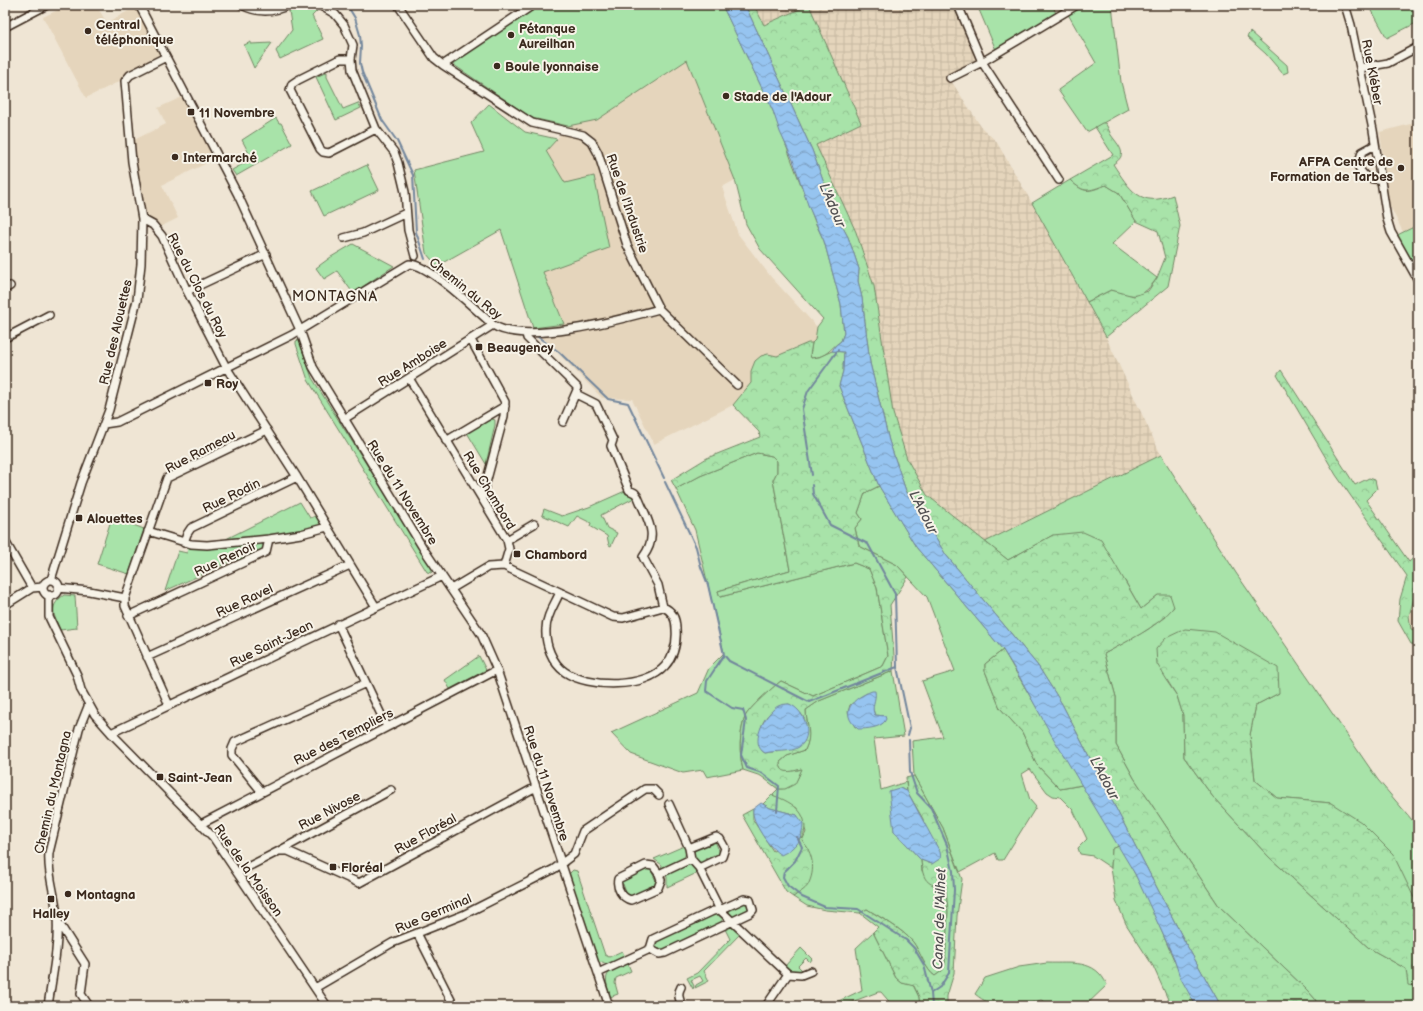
<svg xmlns="http://www.w3.org/2000/svg" width="1423" height="1011" viewBox="0 0 1423 1011" font-family="'Balsamiq Sans',sans-serif">
<defs>
<pattern id="industrial-grid" width="8" height="8" patternUnits="userSpaceOnUse"><rect width="8" height="8" fill="#e5d5bc"/><path d="M0 4h8M4 0v8" fill="none" stroke="#c5b7a1"/></pattern>
<pattern id="forest-crowns" width="20" height="18" patternUnits="userSpaceOnUse"><rect width="20" height="18" fill="#a8e3a9"/><path d="M2 6a3 3 0 1 1 6 0M12 15a3 3 0 1 1 6 0" fill="none" stroke="#92c391"/></pattern>
<pattern id="water-waves" width="16" height="10" patternUnits="userSpaceOnUse"><rect width="16" height="10" fill="#96c4f0"/><path d="M0 5q4-4 8 0t8 0" fill="none" stroke="#7c9fc2"/></pattern>
</defs>
<rect width="100%" height="100%" fill="#efe5d4"/>
<filter id="ink" filterUnits="userSpaceOnUse"><feTurbulence type="fractalNoise" baseFrequency=".025" numOctaves="2"/><feDisplacementMap in="SourceGraphic" scale="8" xChannelSelector="R" yChannelSelector="G"/><feConvolveMatrix kernelMatrix="1 2 1 2 8 2 1 2 1" color-interpolation-filters="sRGB"/></filter>
<g filter="url(#ink)">
<path fill="#e5d5bc" d="M68,5H96L107,23L135,7L161,55L126,73L122,80L86,98L43,17Z
M687,60L735,180L722,187L738,234L771,277L817,327L815,340L812,343L799,346L777,356L768,354L755,361L751,371V383L733,405L654,444L632,399L602,398L533,328L564,324L543,272L565,183L546,151L568,126L597,120Z
M184,96L215,159L162,185L178,218L158,228L141,207L132,141L166,124L158,108Z
M1418,122V225L1403,232L1389,204L1380,132Z
M1418,584V631L1411,629L1409,616Z"/>
<path fill="url(#industrial-grid)" d="M754,5H955L978,60L948,76L982,128L996,141L1032,203L1106,337L1161,455L985,542L927,495L907,459L893,413L874,286L856,232L816,145L861,123L809,5L764,25Z"/>
<path fill="#a8e3a9" stroke="#728664" fill-rule="evenodd" d="M309,5L319,9L312,16L323,39L280,59L276,51L292,30L289,11L302,6Z
M536,5H722L773,111L815,222L824,241L841,304L844,333L841,341C829,349 828,357 811,358L810,355L812,343L815,340L817,327L823,319L760,249L746,224L735,180L687,60L597,120L568,126L532,118L451,63Z
M977,5H1053L1056,14L996,50Z
M1072,5H1112L1121,82L1128,109L1087,132L1058,90L1096,63L1065,9Z
M1379,5H1418V22L1387,38L1371,9Z
M251,42V44L272,43L254,68L244,45Z
M327,72V77L343,109L358,103L361,108L336,120L316,77Z
M489,104L525,132L557,139L546,151L565,183L594,176L609,248L543,272L564,324L533,328L501,230L437,266L426,253L414,170L484,152L471,123Z
M276,118L279,123H281L292,144L236,176L232,170L252,159L242,140Z
M367,165L379,190L324,216L312,191Z
M1070,180C1085,194 1088,192 1106,185L1119,193L1136,221L1112,244L1157,278C1142,299 1135,298 1111,290L1087,302L1032,203Z
M1418,225V286L1391,238Z
M353,244L394,266L353,293L337,271L324,279L316,268L331,257Z
M299,340L312,378L432,568L433,570L431,573L427,572L308,380L296,344V341Z
M489,418L495,420V425L486,464L466,431Z
M757,453L772,456L777,461V472L773,480L790,570L718,591L720,597L854,563L869,569L877,588L888,656L883,666L813,696L781,681C772,688 749,708 745,717C739,734 739,753 743,770L707,777L703,770L683,773L631,754L611,733L698,693L709,668L724,653L695,530L676,489L700,476Z
M1161,455L1236,573L1378,780L1418,827V906L1331,803L1277,798L1255,780L1250,735L1256,705L1279,693L1166,680L1177,696L1183,715L1184,757L1213,797L1269,857L1369,948L1406,969L1415,987H1418V1006H1318L1315,999L1307,990L1219,906L1134,778L1116,745V697L1104,654L1147,630L1165,617L1158,595L1141,609L1125,581L1053,535L1008,560L985,542Z
M879,486L916,547L1003,650L985,664V671L1000,708L1022,732L1037,765L1060,789L1082,785L1119,846L1112,849L1111,868L1093,856L1080,854L1078,848L1087,839L1073,810L1060,797L1053,796L1047,792L1030,769L1022,774L1030,800L1036,807L1003,860H998L995,853L960,872L943,828L914,776L912,741L943,737L922,681L955,671L927,597L897,565L859,546L855,528L862,519L858,513L865,493Z
M625,491L626,494L633,495L634,498L601,515L607,528L617,533L611,546L609,545L607,536L590,526L591,523L577,516L569,527L542,515L544,509L562,516L589,507Z
M300,502L310,518L316,516L321,524C311,534 243,537 226,539Z
M112,517L144,529L129,574L97,564Z
M262,542L265,544L263,551L238,562L236,559L165,591L178,551L187,553L188,547Z
M64,595L75,596L77,628L60,630C54,615 48,606 64,595Z
M479,656L486,670L450,689L445,680Z
M893,671L904,736L874,739L881,790L906,782L907,791L899,788L894,831L921,860L922,871L934,886L946,889L948,912L945,965L942,971L935,976C926,971 920,952 913,942C901,928 883,919 867,909L860,913L825,910L807,906L793,897L807,886L808,848L802,841L806,832L797,808L772,795L778,789C791,789 798,782 801,769C792,772 780,776 780,762L787,756L805,750C812,736 806,724 806,710L819,701ZM867,693L875,715L885,716L855,727L848,712L850,705Z
M715,841L720,853L716,858L714,855L705,859L706,862C700,864 698,861 693,857L694,850L699,845L701,848Z
M684,846L687,850L684,858L661,868L662,865L654,859Z
M686,865H690L694,867L697,873L667,887V877L665,875Z
M644,868H650L657,883L653,888L652,886L633,895L634,897L632,898L627,895L623,884H620V880L625,877L627,879L644,870Z
M573,870L577,871L605,955L609,957L622,951L625,957L607,965L603,962L598,963L569,874Z
M743,902L749,904L750,910L733,918L729,913L730,909Z
M715,913L721,915L723,918L720,925L702,934L700,932L681,941V943L664,951L657,949L656,946L658,939L676,931L677,933Z
M732,927L740,934L704,971L709,981L695,988L696,985L703,981L700,976L691,980L694,986L693,989L687,978L697,973L730,939L725,929Z
M873,932L896,978L902,983L913,985L919,997L920,1006H893L881,992H878L841,1006H828L862,990L856,948Z
M801,948L812,959L810,962L806,958L798,966L802,970L798,973L792,972L785,966Z
M1047,963C1071,964 1095,958 1107,985L1085,1006H1053L1041,1000L1032,1003L1030,1006C1007,1006 993,1009 975,994L985,978L1019,967Z
M628,964L631,971L616,978L615,983L618,994L610,997C603,972 605,973 628,964Z"/>
<path fill="url(#forest-crowns)" stroke="#728664" fill-rule="evenodd" d="M745,5H754L764,25L809,5L861,123L816,145L856,232L874,286L893,413L907,459L927,495L1008,560L1053,535L1083,532L1101,540L1141,609L1158,595H1170L1174,607C1155,629 1129,640 1104,654L1116,697V745L1134,778L1219,906L1307,990L1315,999L1318,1006H1221L1186,944L1062,704L1038,666L946,555L906,491L889,441L870,363L862,298L858,281L859,269L854,254L848,237L834,211L812,150Z
M1250,32L1287,65L1288,72L1283,74L1266,54L1247,37Z
M1102,123H1105C1108,127 1109,131 1111,135C1119,146 1129,155 1113,164C1130,190 1140,208 1173,195L1180,226L1168,286L1106,337L1087,302L1111,290L1134,296L1148,291L1157,278L1165,258L1158,231L1136,221L1119,193L1106,185C1088,191 1085,194 1070,180L1113,155L1095,127Z
M808,343H812L810,355L811,358L819,357L832,351L844,352L843,371L839,386L879,486L865,493L858,513L862,519L855,528L859,546L897,565L908,577L890,605L894,656L893,671L819,701L806,710C806,726 813,733 805,750L787,756L780,762C780,776 793,771 802,769L795,784L785,789H778L761,776L743,770C739,753 739,734 745,717C749,708 772,688 781,681L813,696L883,666L888,656L877,588L869,569L854,563L720,597L718,591L790,570L773,480L777,472V461L772,456L757,453L700,476L676,489L671,480L707,458L760,437L759,432L733,405L751,383V371L755,361L761,356L768,354L777,356ZM789,704C809,717 808,724 801,745L791,749L765,753L762,751C762,744 759,735 761,728C764,716 776,705 789,704Z
M1281,370L1355,485L1369,478L1375,480L1377,489L1366,500L1409,562L1418,554V584L1409,616L1411,629L1418,631V645L1411,644L1398,621L1400,599L1407,576L1336,475L1277,375Z
M1185,629L1215,632L1278,668L1279,693L1256,705L1250,735L1255,780L1277,798L1331,803L1361,822L1393,854L1418,906V987L1408,985L1406,969L1369,948L1269,857L1213,797L1184,757L1183,715L1177,696L1157,664L1156,649L1166,638Z
M1003,650L1082,785L1060,789L1037,765L1022,732L1000,708L985,671V664Z
M914,776L943,828L962,879L957,916L954,973L947,996V1002L968,1003L973,1006H920L919,997L914,986L902,983L896,978L873,932L878,927L860,913L867,909C882,919 901,928 913,942C920,951 926,971 935,976L942,971L945,965L948,912L946,889C926,884 923,881 921,860L932,864L923,819L907,791L906,778Z
M772,795C795,803 812,815 802,840C813,854 816,869 808,885C805,890 797,894 793,897L786,892L742,815L753,809V820L773,851L797,843L802,835L797,815L770,808L763,804Z
M1119,846C1151,896 1168,954 1196,1006H1171L1153,966L1126,924L1116,900L1111,868L1112,849Z"/>
<path fill="url(#water-waves)" stroke="#72869c" d="M722,5H745L812,150L834,211L848,237L854,254L859,269L858,281L862,298L870,363L889,441L906,491L946,555L1038,666L1062,704L1186,944L1221,1006H1196L1180,977L1173,956L1135,874L1052,736L1019,676L1003,650L916,547L891,506L879,486L839,386L843,371L844,352L832,351L835,346L841,341L844,333L841,304L824,241L808,205L793,160L780,132L773,111Z
M872,691H875C877,700 870,707 875,715L885,716L886,719C883,728 866,729 858,729C838,712 853,698 872,691Z
M789,704C804,709 815,736 799,747C790,753 776,750 765,753C749,744 764,717 774,709C778,705 783,704 789,704Z
M899,788L907,791L940,852L941,858L932,864L921,860L894,831L889,791Z
M761,803L770,808L797,815L803,823C803,838 795,849 781,855C770,849 751,822 753,809Z"/>
<g fill="none" stroke-linecap="round" stroke-linejoin="round">
<path stroke="#72869c" stroke-width="2" d="M347,5L355,18L360,35L361,46L360,63L362,72L382,120L397,141L413,175L416,232L425,259
M538,337L559,352L608,399L628,403L664,478
M812,475L802,409L808,391L838,350
M665,482L696,547L701,567L708,585L724,655L729,661L809,702L897,667
M812,485L813,494L830,525L868,544L895,594L897,667L910,728L908,735
M724,655L707,681L706,691L732,708L743,710L746,720L741,755L747,768L762,773L779,786L777,811
M909,740L910,772L917,793L931,808L947,845L953,871L954,890L949,973L940,987L931,993L932,1006
M797,837L802,847L795,861L784,872L783,877L788,886L802,897L825,907L858,909L906,940L914,948L924,965L931,993"/>
<g stroke="#3b2a1e" stroke-width="10">
<path id="minor" d="M139,5L238,195L300,330L313,367L423,548L481,634L497,670L609,1006
M242,5C258,13 272,13 289,5
M319,5L335,14L344,25L353,45L351,59L352,70L376,129L394,152L398,163L405,192L408,230L415,256
M398,5L434,58L443,65L532,123L583,135L592,142L598,153L627,245L659,309L737,385
M958,5L982,62L1059,180
M1345,5L1351,25L1373,130L1387,219L1391,232L1418,280
M5,27L47,5
M351,59H340L298,80L292,84L290,90L320,149L323,152L329,153L376,129
M443,65L533,5
M1360,68L1388,63L1418,47
M950,78L982,62L1077,5
M1375,145L1362,152L1358,165C1362,176 1368,180 1381,179
M142,219L153,225L162,236L187,291L226,367L297,477L376,607
M344,238L363,233L406,213
M5,289L10,286
M187,291L266,254
M526,334L527,338L577,387V390L563,422
M5,338L49,315
M471,340L505,402L504,416L482,498
M409,378L507,540L509,549L504,566L488,567L451,589
M576,394L596,404L613,440L611,446L629,490L635,493L638,497C647,520 660,534 643,557L658,585L663,607
M344,419L493,325
M104,424L117,422L292,335L409,264C429,264 476,310 493,325C525,346 622,319 659,309
M446,441L505,406
M148,531L191,544L207,545L269,539
M507,540L534,524
M5,541L32,588L43,587
M184,543L187,534L191,528L297,477
M504,566L613,617L623,618L663,607C673,611 676,619 676,629C677,642 674,656 665,666C645,689 589,688 565,672C552,663 545,644 546,629C546,616 555,604 560,592
M51,580L81,483L109,410L137,300L141,264L142,219L132,162L125,81L130,75L166,57
M43 588a8 8 0 1 1 16 0a8 8 0 1 1-16 0Z
M58,588L89,591L125,598
M49,595V617L77,675L81,690L95,715L111,733L213,837L327,1006
M5,605L32,588
M128,616L266,552L269,539L301,534L327,527
M338,624L387,727
M147,657L350,565
M169,705L125,606V598L167,478L267,430
M111,733L442,576
M262,792L232,755V749L235,742L366,683
M669,804L689,848L691,859L699,868L720,910L788,974L766,1006
M201,824L497,670
M689,848L716,837L720,839L725,848L722,857L699,868
M279,851L391,790
M238,872L279,851H288L359,883L536,787
M659,874L653,866L646,865L618,879C616,888 622,898 631,900L658,888L661,880L659,874L691,859
M744,899L750,900L753,910L750,913L665,953L659,954L650,949L653,939L713,911L720,910Z
M57,920L85,964L81,994L89,1006
M417,933L454,1006
M598,973L650,949
M788,974L801,975L811,971
M681,987C677,994 679,998 682,1006
M315,988L392,943L463,915L554,869L574,854L583,831L645,789H653L659,795
M48,1006C52,977 59,946 57,917C56,896 47,874 49,853L79,729L89,704"/>
</g>
<use href="#minor" stroke="#f7f3e8" stroke-width="7"/>
</g>
</g>
<g fill="#3b2a1e" stroke="#f7f3e8" stroke-width="1.5">
<circle cx="88" cy="31" r="4"/>
<circle cx="511" cy="35" r="4"/>
<circle cx="497" cy="66" r="4"/>
<circle cx="726" cy="96" r="4"/>
<rect x="187" y="108" width="8" height="8" rx="2"/>
<circle cx="175" cy="157" r="4"/>
<circle cx="1401" cy="168" r="4"/>
<rect x="475" y="343" width="8" height="8" rx="2"/>
<rect x="204" y="379" width="8" height="8" rx="2"/>
<rect x="75" y="514" width="8" height="8" rx="2"/>
<rect x="513" y="550" width="8" height="8" rx="2"/>
<rect x="156" y="773" width="8" height="8" rx="2"/>
<rect x="329" y="863" width="8" height="8" rx="2"/>
<circle cx="68" cy="894" r="4"/>
<rect x="47" y="895" width="8" height="8" rx="2"/>
</g>
<g text-anchor="middle" stroke-width="4" stroke-linejoin="round" paint-order="stroke">
<g font-size="13" font-weight="bold" fill="#3b2a1e" stroke="#f7f3e8" text-anchor="start">
<text x="96" y="29">Central<tspan x="96" dy="15">téléphonique</tspan></text>
<text x="519" y="33">Pétanque<tspan x="519" dy="15">Aureilhan</tspan></text>
<text x="505" y="71">Boule lyonnaise</text>
<text x="734" y="101">Stade de l'Adour</text>
<text x="199" y="117">11 Novembre</text>
<text x="183" y="162">Intermarché</text>
<text x="1393" y="166" text-anchor="end">AFPA Centre de<tspan x="1393" dy="15">Formation de Tarbes</tspan></text>
<text x="487" y="352">Beaugency</text>
<text x="216" y="388">Roy</text>
<text x="87" y="523">Alouettes</text>
<text x="525" y="559">Chambord</text>
<text x="168" y="782">Saint-Jean</text>
<text x="341" y="872">Floréal</text>
<text x="76" y="899">Montagna</text>
<text x="51" y="918" text-anchor="middle">Halley</text>
</g>
<g font-size="13" fill="#3b2a1e" stroke="#f7f3e8">
<text transform="translate(1373 72) rotate(79)" y="5">Rue Kléber</text>
<text transform="translate(628 203) rotate(71)" y="5">Rue de l'Industrie</text>
<text transform="translate(198 285) rotate(63)" y="5">Rue du Clos du Roy</text>
<text transform="translate(466 288) rotate(39)" y="5">Chemin du Roy</text>
<text transform="translate(115 332) rotate(-77)" y="5">Rue des Alouettes</text>
<text transform="translate(412 362) rotate(-32)" y="5">Rue Amboise</text>
<text transform="translate(200 451) rotate(-28)" y="5">Rue Rameau</text>
<text transform="translate(490 490) rotate(59)" y="5">Rue Chambord</text>
<text transform="translate(403 492) rotate(58)" y="5">Rue du 11 Novembre</text>
<text transform="translate(231 495) rotate(-26)" y="5">Rue Rodin</text>
<text transform="translate(225 558) rotate(-25)" y="5">Rue Renoir</text>
<text transform="translate(244 600) rotate(-25)" y="5">Rue Ravel</text>
<text transform="translate(271 643) rotate(-26)" y="5">Rue Saint-Jean</text>
<text transform="translate(343 736) rotate(-27)" y="5">Rue des Templiers</text>
<text transform="translate(547 783) rotate(72)" y="5">Rue du 11 Novembre</text>
<text transform="translate(52 792) rotate(-77)" y="5">Chemin du Montagna</text>
<text transform="translate(329 810) rotate(-28)" y="5">Rue Nivose</text>
<text transform="translate(425 833) rotate(-29)" y="5">Rue Floréal</text>
<text transform="translate(249 870) rotate(55)" y="5">Rue de la Moisson</text>
<text transform="translate(433 913) rotate(-23)" y="5">Rue Germinal</text>
</g>
<g font-size="14" font-style="italic" fill="#525052" stroke="#f7f3e8">
<text transform="translate(833 205) rotate(67)" y="5">L'Adour</text>
<text transform="translate(924 512) rotate(63)" y="5">L'Adour</text>
<text transform="translate(1105 778) rotate(62)" y="5">L'Adour</text>
<text transform="translate(939 919) rotate(-88)" y="5">Canal de l'Ailhet</text>
</g>
<g font-size="14" letter-spacing="1" fill="#3b2a1e" stroke="#f7f3e8">
<text x="335" y="301">MONTAGNA</text>
</g>
</g>
<rect width="1423" height="1011" fill="none" stroke="#f7f3e8" stroke-width="20"/>
<rect x="10" y="10" width="1403" height="991" fill="none" stroke="#3b2a1e" stroke-width="1.5" filter="url(#ink)"/>
</svg>
